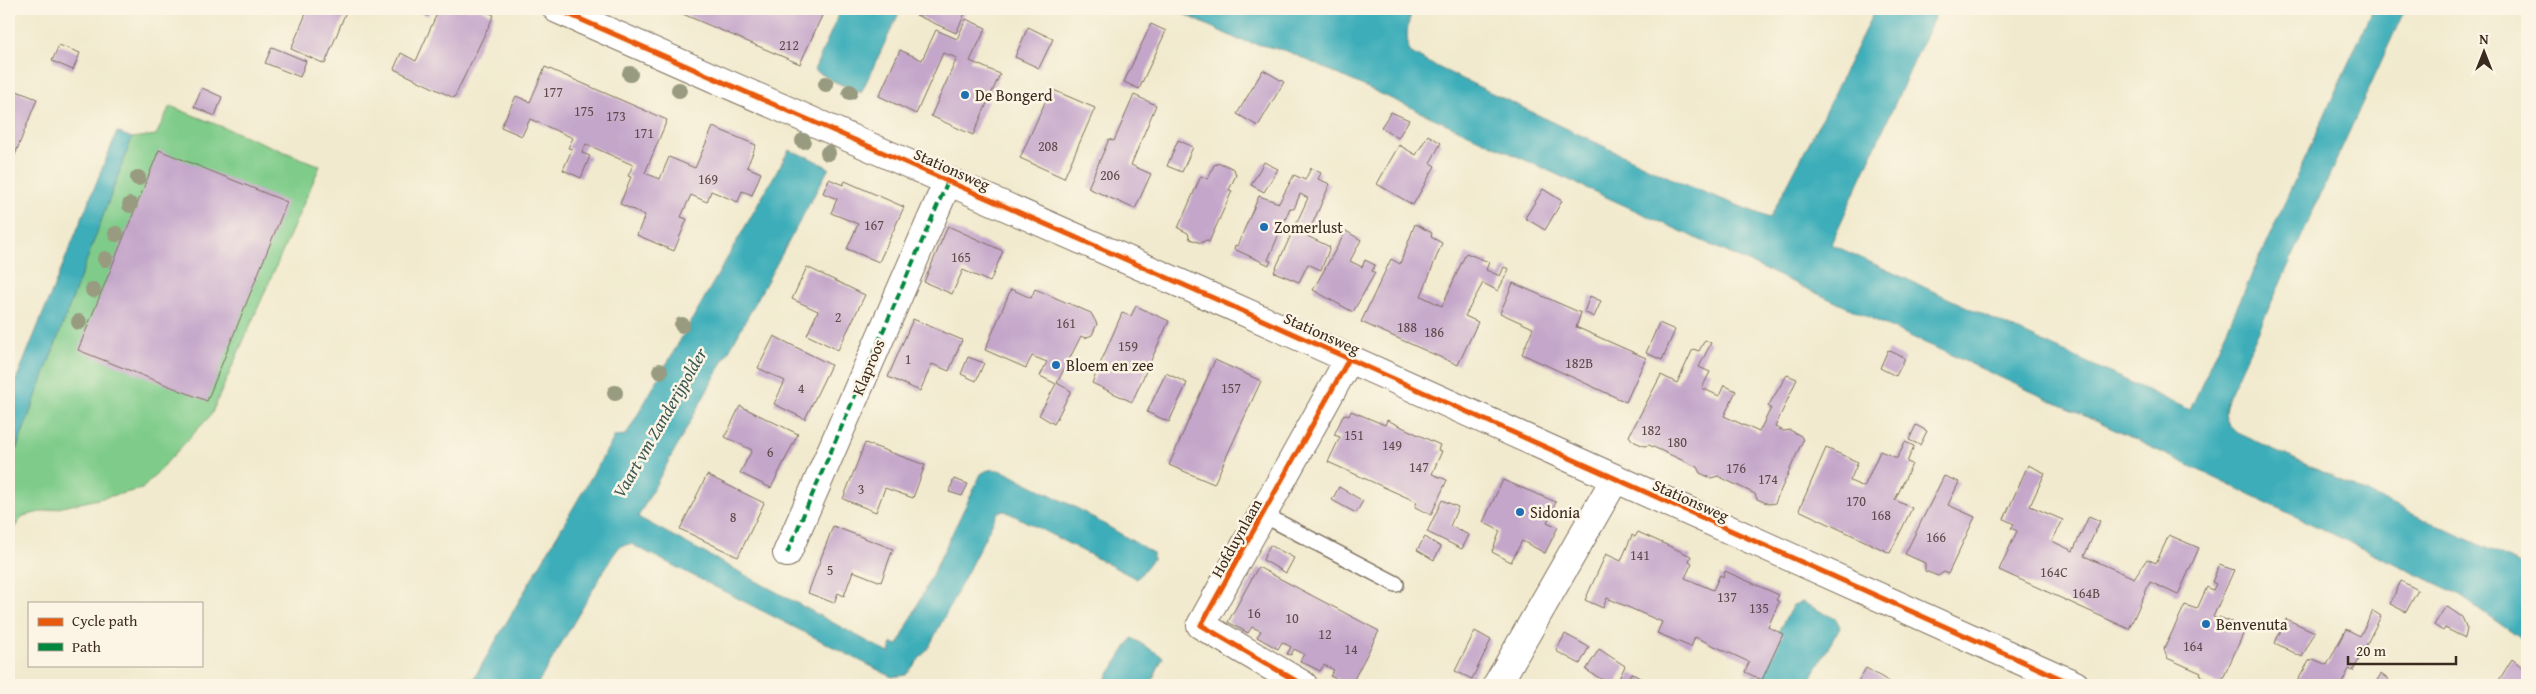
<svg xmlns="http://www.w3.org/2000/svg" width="2536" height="694" viewBox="0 0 2536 694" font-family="'Gentium Book Plus',serif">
<rect width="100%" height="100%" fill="#fcf5e5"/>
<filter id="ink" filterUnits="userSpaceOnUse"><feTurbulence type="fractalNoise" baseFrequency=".02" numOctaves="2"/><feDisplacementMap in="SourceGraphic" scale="10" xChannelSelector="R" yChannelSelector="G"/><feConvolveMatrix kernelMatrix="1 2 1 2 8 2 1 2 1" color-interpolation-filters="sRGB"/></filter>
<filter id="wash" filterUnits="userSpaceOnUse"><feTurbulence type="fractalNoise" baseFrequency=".0096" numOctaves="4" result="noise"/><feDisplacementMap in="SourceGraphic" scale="20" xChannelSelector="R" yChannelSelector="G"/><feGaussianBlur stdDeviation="1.12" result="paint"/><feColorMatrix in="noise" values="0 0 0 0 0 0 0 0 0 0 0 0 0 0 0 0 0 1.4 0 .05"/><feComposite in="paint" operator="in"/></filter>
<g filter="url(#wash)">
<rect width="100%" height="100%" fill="#f1eace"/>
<path fill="#7fcc8a" stroke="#5d7b54" d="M170,106L320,166L211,415L142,489L23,516L9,535V469L132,138L156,135Z"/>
<path fill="#3eaeb9" stroke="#3c6c6c" d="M841,9H901L861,93L833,81L814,70Z
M1173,9H1323L1335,11L1348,9H1413C1407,24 1405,36 1410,52L1427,62L1683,184L1770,218L1824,114L1875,9H1938L1831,244L2190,410L2373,9H2405L2229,396C2223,415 2223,420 2238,433L2527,567V643L2456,593L2100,423L1287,51L1239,40Z
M117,132L132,138L9,469V397Z
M789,150L808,157L829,168L638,517L889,653L892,643L898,645L981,474C990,467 997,469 1007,473L1075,507L1153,553V559L1137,579L1015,516L1005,511L998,512L929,647L906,675L892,677L631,544L620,546L612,557L537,685H470L615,436L626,435Z
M1802,602L1836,619L1840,627L1807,685H1748L1793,605Z
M1132,638L1163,657L1150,685H1102Z"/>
<g id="blocks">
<path fill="#c4a6ca" d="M308,9H347L325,64L291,49Z
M411,9H431L428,16Z
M439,9H480L494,15L454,98L394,69L401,53L416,61Z
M671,9H825L800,64Z
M919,9H967L956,33L916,15Z
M966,19L986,28L970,61L1000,74L973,135L931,116L957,58L943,53L916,114L879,96L900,50L922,60L936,30L957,39Z
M1151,24L1166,31L1139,89L1124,82Z
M1028,27L1053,39L1039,68L1015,57Z
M59,45L80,53L73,70L52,61Z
M272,47L306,61L300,77L265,63Z
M545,67L667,120L645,173L660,179L669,157L695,168L713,127L756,145L747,167L761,173L752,195L742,191L738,202L711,191L707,202L691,195L681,217L687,219L674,251L637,235L645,215L620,204L631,177L628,176L633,165L586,144L582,153L590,156L581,178L563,170L572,149L568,148L573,138L530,119L522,136L501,127L516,96L530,102Z
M1263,70L1284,82L1258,126L1237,114Z
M9,88L37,99L9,170Z
M202,88L222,97L215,116L194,107Z
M1051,89L1095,108L1064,178L1020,158Z
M1134,95L1156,105L1131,165L1151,174L1135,209L1088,188L1109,139L1114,141Z
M1391,112L1409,120L1398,138L1381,127Z
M1428,135L1441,143L1430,163L1435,166L1413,205L1377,184L1399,145L1416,155Z
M1178,140L1193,147L1182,172L1167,166Z
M159,150L287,202L207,401L78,350Z
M1264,162L1278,169L1264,192L1251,185Z
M1220,163L1234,169L1236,175L1229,190L1232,191L1209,242L1206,240L1201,243L1190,239L1188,233L1178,228L1201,176L1208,179L1214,165Z
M1311,168L1321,173L1318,179L1330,184L1307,236L1330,247L1321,270L1308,264L1299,282L1274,272L1308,198L1300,194L1294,209L1290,208L1268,260L1271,261L1269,265L1234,249L1235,245L1237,246L1259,196L1279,203L1294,175L1305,180Z
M829,179L843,185L845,181L904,207L879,262L847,249L858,224L831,213L837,199L823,193Z
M1543,189L1562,201L1545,230L1525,218Z
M1415,224L1432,233L1431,237L1442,243L1421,296L1442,306L1466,253L1489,262L1486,270L1500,276L1504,267L1509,269L1498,291L1483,283L1465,316L1478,322L1458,365L1361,322L1391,259L1400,264Z
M948,226L1003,251L990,282L963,270L952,294L924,282Z
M1346,231L1361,240L1350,261L1362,267L1365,260L1375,265L1372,271L1375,273L1353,312L1313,290Z
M807,267L865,295L838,350L807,335L818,311L792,299Z
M1513,283L1581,313L1576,327L1646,358L1626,402L1522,354L1533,328L1500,313Z
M1011,289L1031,298L1035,289L1091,313L1097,324L1092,335L1085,338L1081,336L1057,383L1071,391L1054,424L1039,415L1056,384L1040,376L1047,362L1032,356L1026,368L985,350Z
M1590,296L1601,301L1594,317L1584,312Z
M1136,306L1169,321L1132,402L1092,383L1122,313L1131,316Z
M913,319L962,340L949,371L932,364L920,391L888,377Z
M1659,323L1675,330L1662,360L1646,353Z
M774,336L831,365L805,419L774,404L785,381L758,368Z
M1705,340L1711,343L1699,367L1710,372L1702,388L1719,396L1724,385L1736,391L1724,416L1759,432L1771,408L1768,406L1787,375L1797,379L1775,427L1784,431L1790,430L1801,436L1803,440L1775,503L1769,504L1757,499L1755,494L1718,476L1711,478L1700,473L1697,467L1649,445L1644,446L1633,441L1629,436L1661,375L1677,383L1693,349L1699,351Z
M1888,350L1905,358L1896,376L1880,368Z
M968,357L984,363L976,381L961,374Z
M1215,360L1261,381L1214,484L1169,465Z
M1166,373L1187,383L1169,422L1147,412Z
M740,406L798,434L771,488L740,473L752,450L725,437Z
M1351,411L1385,425L1387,420L1440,445L1438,450L1442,451L1432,474L1447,480L1431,515L1415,507L1417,502L1328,462L1340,437L1334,435L1344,414L1349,416Z
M1916,425L1927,431L1920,445L1909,440Z
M1905,442L1914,446L1907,462L1912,464L1895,500L1912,508L1890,553L1799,510L1826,448L1858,462L1850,481L1864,487L1880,451L1897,458Z
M865,443L925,465L913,498L885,488L876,512L843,499Z
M2028,465L2045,473L2030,506L2063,520L2052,541L2073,551L2089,516L2100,521L2084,556L2134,578L2147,559L2156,563L2169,535L2199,548L2178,595L2150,582L2129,629L1999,570L2017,531L2011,528L2014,524L2004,519Z
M707,475L764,503L738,557L680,529Z
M1944,476L1959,482L1948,505L1975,517L1948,574L1944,572L1938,576L1925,571V563L1905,554Z
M954,479L968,484L962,496L949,492Z
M1503,480L1556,502L1547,522L1558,527L1545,553L1522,541L1511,562L1492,552L1500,531L1483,522Z
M1339,487L1363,501L1356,513L1332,500Z
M1442,500L1458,507L1450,526L1469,535L1462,549L1427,532Z
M833,526L893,549L881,582L853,571L844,596L838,593L834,603L808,593Z
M1638,532L1691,556L1689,561L1692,563L1685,578L1713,590L1720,575L1723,577L1725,571L1779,595L1776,600L1779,602L1768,627L1783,634L1762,680L1745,672L1749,662L1695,637L1691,647L1657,633L1662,622L1607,598L1603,608L1585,600L1606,554L1621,561L1632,535L1635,537Z
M1425,537L1441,547L1434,560L1417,550Z
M1270,545L1294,558L1286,573L1263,560Z
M2219,565L2234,570L2213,617L2218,619L2219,617L2246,628L2220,685L2200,675L2201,673L2167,658L2164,649L2185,605L2197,609L2207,587L2213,590L2216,584L2212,582Z
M1258,567L1379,631L1351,685L1330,676L1334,670L1324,665L1320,671L1300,661L1304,654L1294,649L1291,655L1287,654L1291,647L1282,642L1278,649L1257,637L1261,631L1252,627L1248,633L1228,622Z
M2401,581L2418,590L2406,612L2390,604Z
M2446,606L2462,617L2467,629L2465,638L2445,628L2443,631L2434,625Z
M2373,611L2381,616L2353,671L2349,669L2341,685H2295L2309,661L2313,659L2327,665L2346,629L2360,636Z
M2286,619L2315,632L2302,657L2275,643Z
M1475,631L1491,640L1472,679L1455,671Z
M1565,634L1589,647L1580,664L1556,651Z
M1599,649L1625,666L1616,685H1611L1586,670Z
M2512,659L2527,671V685H2496Z
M1866,668L1895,685H1856Z
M1631,673L1653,685H1624Z
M2381,674L2389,680L2386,685H2374Z"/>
</g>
</g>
<g filter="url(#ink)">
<use href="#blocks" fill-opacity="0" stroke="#7b6d5c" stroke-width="1"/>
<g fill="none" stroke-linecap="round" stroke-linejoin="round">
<g stroke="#7b6d5c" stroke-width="18">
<path id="lane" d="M1264,515L1396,584"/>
</g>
<g stroke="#7b6d5c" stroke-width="30">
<path id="street" d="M787,553L948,181
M1303,685L1201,625L1349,359
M1497,685L1615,479"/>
</g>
<g stroke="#7b6d5c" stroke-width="30">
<path id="secondary" d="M557,9L1227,304L2075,685"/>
</g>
<use href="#lane" stroke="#fff" stroke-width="15"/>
<use href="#street" stroke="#fff" stroke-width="28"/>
<use href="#secondary" stroke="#fff" stroke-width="28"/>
<path stroke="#00873e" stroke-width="4" stroke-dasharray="8 4" stroke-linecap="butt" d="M787,553L948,181"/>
<g stroke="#fcf5e5" stroke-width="8">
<path id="cycleway" d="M557,9L1227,304L2075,685
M1303,685L1201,625L1349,359"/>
</g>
<use href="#cycleway" stroke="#e8590c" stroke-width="5"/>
</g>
<g fill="#989b7f">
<circle cx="630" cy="74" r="8"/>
<circle cx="826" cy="84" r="8"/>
<circle cx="679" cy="90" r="8"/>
<circle cx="850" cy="92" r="8"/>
<circle cx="803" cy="141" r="8"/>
<circle cx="828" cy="153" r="8"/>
<circle cx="138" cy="178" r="8"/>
<circle cx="130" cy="205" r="8"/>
<circle cx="116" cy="234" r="8"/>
<circle cx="105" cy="259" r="8"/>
<circle cx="93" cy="290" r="8"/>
<circle cx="79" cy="322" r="8"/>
<circle cx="682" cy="325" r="8"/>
<circle cx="660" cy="371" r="8"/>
<circle cx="615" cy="393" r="8"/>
</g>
</g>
<g fill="#1f6fb2" stroke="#fcf5e5" stroke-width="2">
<circle cx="965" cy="95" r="5"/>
<circle cx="1264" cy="227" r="5"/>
<circle cx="1056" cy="365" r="5"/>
<circle cx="1520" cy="512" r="5"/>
<circle cx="2206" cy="624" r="5"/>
</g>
<g text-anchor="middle" stroke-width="5" stroke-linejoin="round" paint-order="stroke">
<g font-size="14" fill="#5d4949">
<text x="789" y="50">212</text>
<text x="553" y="97">177</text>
<text x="584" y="116">175</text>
<text x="616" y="121">173</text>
<text x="644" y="138">171</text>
<text x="1048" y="151">208</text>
<text x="1110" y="180">206</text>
<text x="708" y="184">169</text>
<text x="874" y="230">167</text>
<text x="961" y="262">165</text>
<text x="838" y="322">2</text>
<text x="1066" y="328">161</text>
<text x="1407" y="332">188</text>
<text x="1434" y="337">186</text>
<text x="1128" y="351">159</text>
<text x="908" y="364">1</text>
<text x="1579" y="368">182B</text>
<text x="801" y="393">4</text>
<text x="1231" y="393">157</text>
<text x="1651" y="435">182</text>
<text x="1354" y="440">151</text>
<text x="1677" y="447">180</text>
<text x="1392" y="450">149</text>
<text x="770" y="457">6</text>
<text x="1419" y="472">147</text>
<text x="1736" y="473">176</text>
<text x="1768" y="484">174</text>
<text x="861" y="494">3</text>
<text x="1856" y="506">170</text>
<text x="1881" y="520">168</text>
<text x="733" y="522">8</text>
<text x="1936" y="542">166</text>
<text x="1640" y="560">141</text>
<text x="830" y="575">5</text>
<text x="2054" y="577">164C</text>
<text x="2086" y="598">164B</text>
<text x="1727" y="602">137</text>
<text x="1759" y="613">135</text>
<text x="1254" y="618">16</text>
<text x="1292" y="623">10</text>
<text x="1325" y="639">12</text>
<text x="2193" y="651">164</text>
<text x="1351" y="654">14</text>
</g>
<g font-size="16" fill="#3b2a1e" stroke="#fcf5e5" text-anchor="start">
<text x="975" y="101">De Bongerd</text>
<text x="1274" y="233">Zomerlust</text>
<text x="1066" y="371">Bloem en zee</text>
<text x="1530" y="518">Sidonia</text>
<text x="2216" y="630">Benvenuta</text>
</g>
<g font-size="16" fill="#3b2a1e" stroke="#fcf5e5">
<text transform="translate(952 169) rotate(24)" y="6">Stationsweg</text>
<text transform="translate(1322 333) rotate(24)" y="6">Stationsweg</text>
<text transform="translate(868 367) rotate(-67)" y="6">Klaproos</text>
<text transform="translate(1691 500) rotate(24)" y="6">Stationsweg</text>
<text transform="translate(1236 538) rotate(-61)" y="6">Hofduynlaan</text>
</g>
<g font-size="18" font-style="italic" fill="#3c5854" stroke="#fcf5e5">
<text transform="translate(660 423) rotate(-60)" y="6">Vaart vm Zanderijpolder</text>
</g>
</g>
<rect width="2536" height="694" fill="none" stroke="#fcf5e5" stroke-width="30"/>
<rect x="28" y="602" width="175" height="65" fill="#fcf5e5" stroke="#afa495"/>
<rect x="38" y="618" width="25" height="8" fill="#e8590c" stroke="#afa495"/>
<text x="72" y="626" font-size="15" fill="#3b2a1e">Cycle path</text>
<rect x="38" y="643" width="25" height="8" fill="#00873e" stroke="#afa495"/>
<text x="72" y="652" font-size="15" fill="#3b2a1e">Path</text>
<g transform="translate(2484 52)" stroke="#fcf5e5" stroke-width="4" paint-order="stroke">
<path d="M0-4L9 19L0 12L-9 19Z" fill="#3b2a1e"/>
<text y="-8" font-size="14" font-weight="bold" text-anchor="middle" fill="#3b2a1e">N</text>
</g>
<path d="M2348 656v8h108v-8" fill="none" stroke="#3b2a1e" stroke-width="2.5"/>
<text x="2356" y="656" font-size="15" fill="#3b2a1e" stroke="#fcf5e5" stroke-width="4" paint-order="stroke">20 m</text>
</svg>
